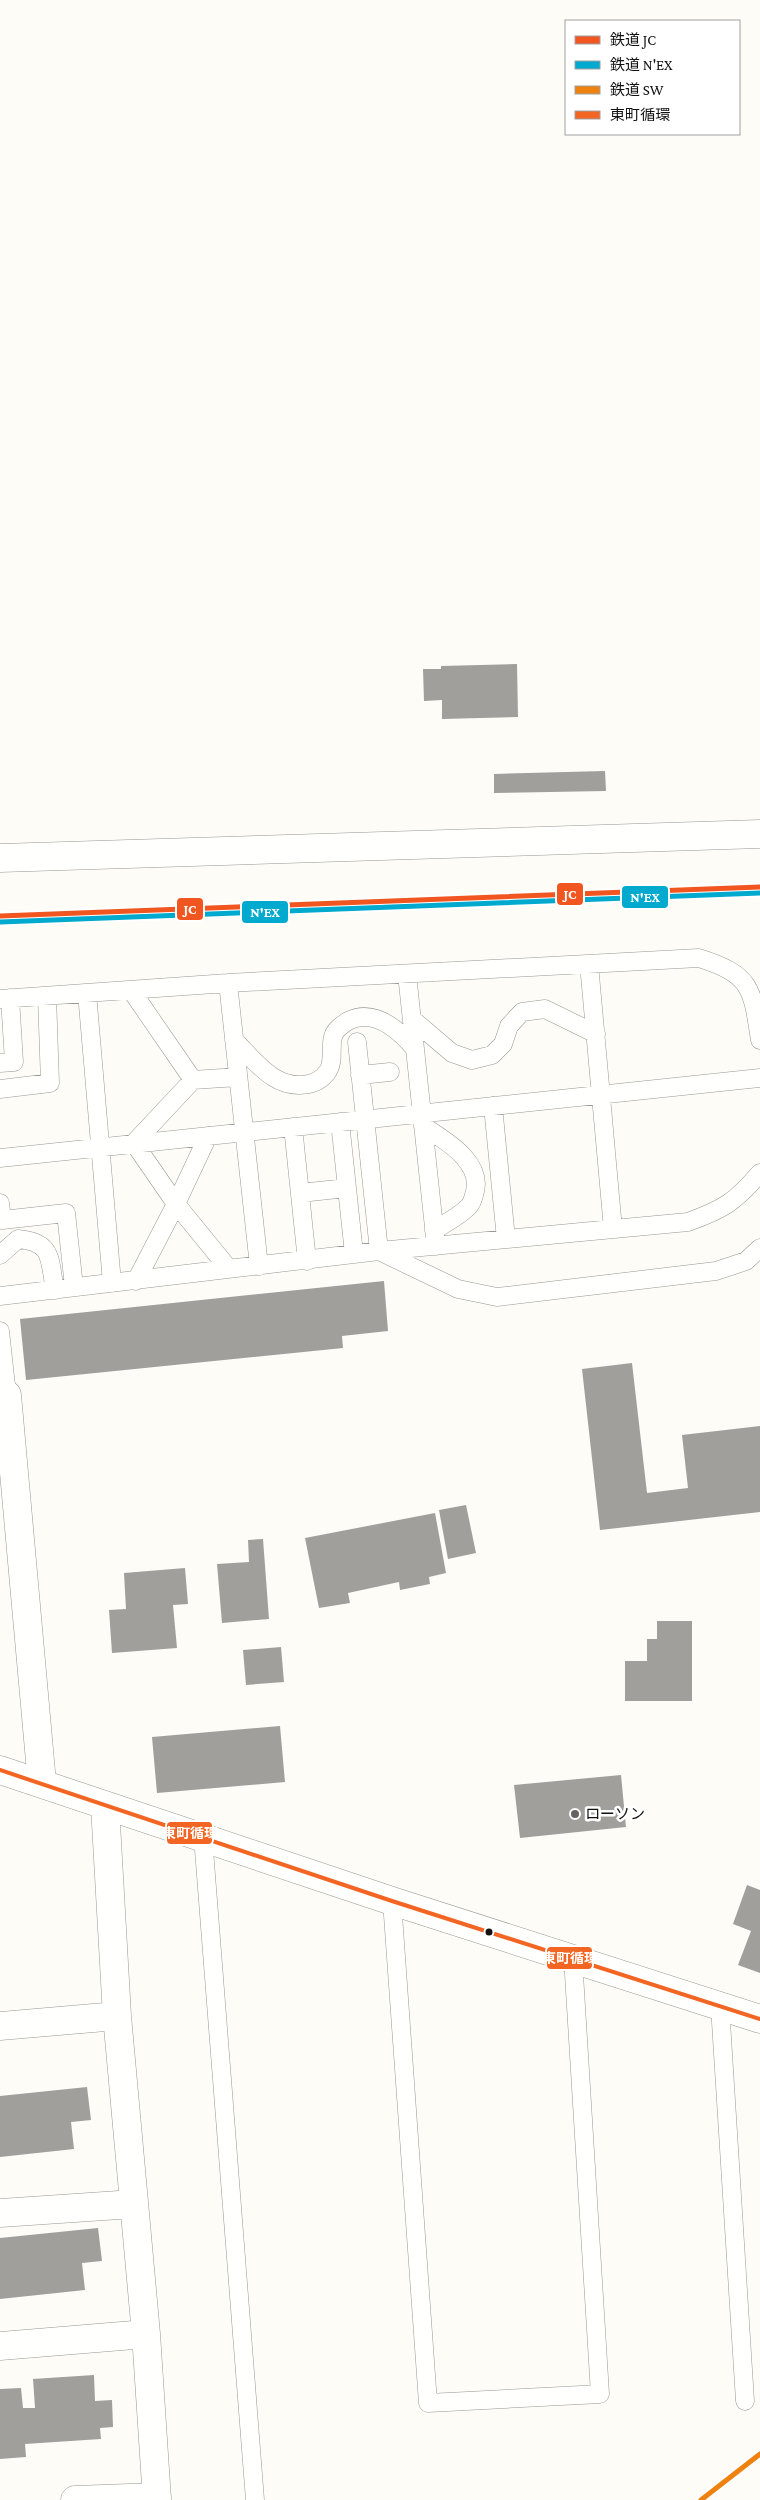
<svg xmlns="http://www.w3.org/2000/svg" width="760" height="2500" viewBox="0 0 760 2500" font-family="'Crimson Pro','Noto Sans JP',serif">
<rect width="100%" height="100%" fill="#fdfcf7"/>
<path fill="#a19f9c" d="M517,664L518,717L442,719V700L424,701L423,669H441V666Z
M605,771L606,791L494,793V774Z
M384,1281L388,1331L342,1336L343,1348L26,1380L20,1319Z
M632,1363L647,1493L688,1488L682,1435L760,1426V1512L600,1530L582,1369Z
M466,1505L476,1553L448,1559L439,1510Z
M435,1513L446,1573L429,1577L430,1584L400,1590L399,1582L348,1593L350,1603L319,1608L305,1538Z
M263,1539L269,1619L222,1623L217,1564L249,1562L248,1540Z
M185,1568L188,1604L173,1605L177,1648L112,1653L109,1610L126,1609L124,1573Z
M657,1621H692V1701H625V1661H647V1639H657Z
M281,1647L284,1682L246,1685L243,1650Z
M280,1726L285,1782L157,1793L152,1737Z
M621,1775L626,1827L520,1838L514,1785Z
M747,1885L760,1890V1973L738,1965L751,1931L733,1924Z
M87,2087L91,2120L71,2122L74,2149L0,2157V2096Z
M98,2228L102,2261L82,2263L85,2290L0,2299V2238Z
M94,2375L95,2401L112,2400L113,2427L100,2428L101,2439L25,2444L26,2457L0,2459V2389L21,2388L23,2408H35L33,2379Z"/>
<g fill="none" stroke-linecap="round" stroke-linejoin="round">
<g stroke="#979795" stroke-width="19">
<path id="service" d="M589,964L613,1229
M407,974L436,1246
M228,983L259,1266
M131,990L193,1080L134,1143L176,1204L229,1269
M87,993L112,1283
M0,999L228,983L699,958C752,975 752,988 760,1040
M412,1019L452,1053L472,1060L492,1055L503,1044L509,1026L522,1012L545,1009L596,1034
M234,1040C246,1052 259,1068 273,1077C290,1088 316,1089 328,1071C335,1060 329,1045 334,1034C337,1028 342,1025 348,1021C374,1008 399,1030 415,1049
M357,1042L379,1251
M0,1063L14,1062L10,998
M360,1075L390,1072
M193,1080L238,1077
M0,1089L50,1083L47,996
M493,1106L506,1239
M340,1122L354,1254
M423,1126C446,1141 485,1163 474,1195C473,1199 472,1203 469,1206C460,1216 446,1223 434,1230
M293,1127L307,1261
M0,1158L760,1078
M300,1193L347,1188
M0,1203L2,1220L66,1213L74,1287
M379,1251L458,1289L497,1297L716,1271L746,1261L760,1248
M0,1255L18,1239C54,1242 49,1260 55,1290
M136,1281L176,1204L208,1136
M0,1296L379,1251L688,1222C724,1209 735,1202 760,1173
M0,1331L7,1395
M203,1837L255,2500
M392,1901L428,2403L600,2394L573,1958
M720,2006L745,2401"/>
</g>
<g stroke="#979795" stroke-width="29">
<path id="minor" d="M0,858L760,834
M7,1395L42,1783
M0,1770L392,1901L760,2019
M105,1806L117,2016L146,2334L157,2500
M0,2026L117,2016
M0,2213L134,2204
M0,2346L146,2334
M75,2500L157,2497"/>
</g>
<use href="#service" stroke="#fffffe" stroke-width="18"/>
<use href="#minor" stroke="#fffffe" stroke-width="28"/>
<g stroke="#fff" stroke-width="8">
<path id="bus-1" d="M0,1770L392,1901L760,2019"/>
</g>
<use href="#bus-1" stroke="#f26522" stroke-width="4"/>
<g stroke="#fff" stroke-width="9">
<path id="rail-1" d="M0,916L760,887"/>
</g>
<g stroke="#fff" stroke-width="9">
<path id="rail-2" d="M0,922L760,893"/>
</g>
<g stroke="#fff" stroke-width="9">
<path id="rail-3" d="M701,2500L760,2454"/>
</g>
<use href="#rail-1" stroke="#f15620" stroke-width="5"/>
<use href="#rail-2" stroke="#00a9ce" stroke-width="5"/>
<use href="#rail-3" stroke="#ef810f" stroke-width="5"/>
</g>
<circle fill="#646362" stroke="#fff" stroke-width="2" cx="575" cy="1814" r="5"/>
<circle fill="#111" stroke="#fff" stroke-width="2" cx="489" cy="1932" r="4.5"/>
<g text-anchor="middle" stroke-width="5" stroke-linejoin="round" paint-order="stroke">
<g font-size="15" fill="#111" stroke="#fff" text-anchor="start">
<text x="585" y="1819">ローソン</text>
</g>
</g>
<g stroke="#fff" stroke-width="2">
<rect x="556" y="882" width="28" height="24" rx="5" fill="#f15620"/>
<rect x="621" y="885" width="48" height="24" rx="5" fill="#00a9ce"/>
<rect x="176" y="897" width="28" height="24" rx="5" fill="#f15620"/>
<rect x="241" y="900" width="48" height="24" rx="5" fill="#00a9ce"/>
<rect x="166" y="1821" width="47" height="24" rx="5" fill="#f26522"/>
<rect x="546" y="1946" width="47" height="24" rx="5" fill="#f26522"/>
</g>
<g font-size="14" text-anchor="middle" font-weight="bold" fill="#fff">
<text x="570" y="899">JC</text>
<text x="645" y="902">N'EX</text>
<text x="190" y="914">JC</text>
<text x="265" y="917">N'EX</text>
<text x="190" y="1838">東町循環</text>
<text x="570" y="1963">東町循環</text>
</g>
<rect x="565" y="20" width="175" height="115" fill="#ffffff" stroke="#a0a0a0"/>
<rect x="575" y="36" width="25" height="8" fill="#f15620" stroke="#a0a0a0"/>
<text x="610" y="45" font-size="15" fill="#111111">鉄道 JC</text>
<rect x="575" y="61" width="25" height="8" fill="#00a9ce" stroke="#a0a0a0"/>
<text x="610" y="70" font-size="15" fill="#111111">鉄道 N'EX</text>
<rect x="575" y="86" width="25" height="8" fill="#ef810f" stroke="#a0a0a0"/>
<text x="610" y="95" font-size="15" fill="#111111">鉄道 SW</text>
<rect x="575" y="111" width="25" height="8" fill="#f26522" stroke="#a0a0a0"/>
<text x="610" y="120" font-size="15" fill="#111111">東町循環</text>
</svg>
